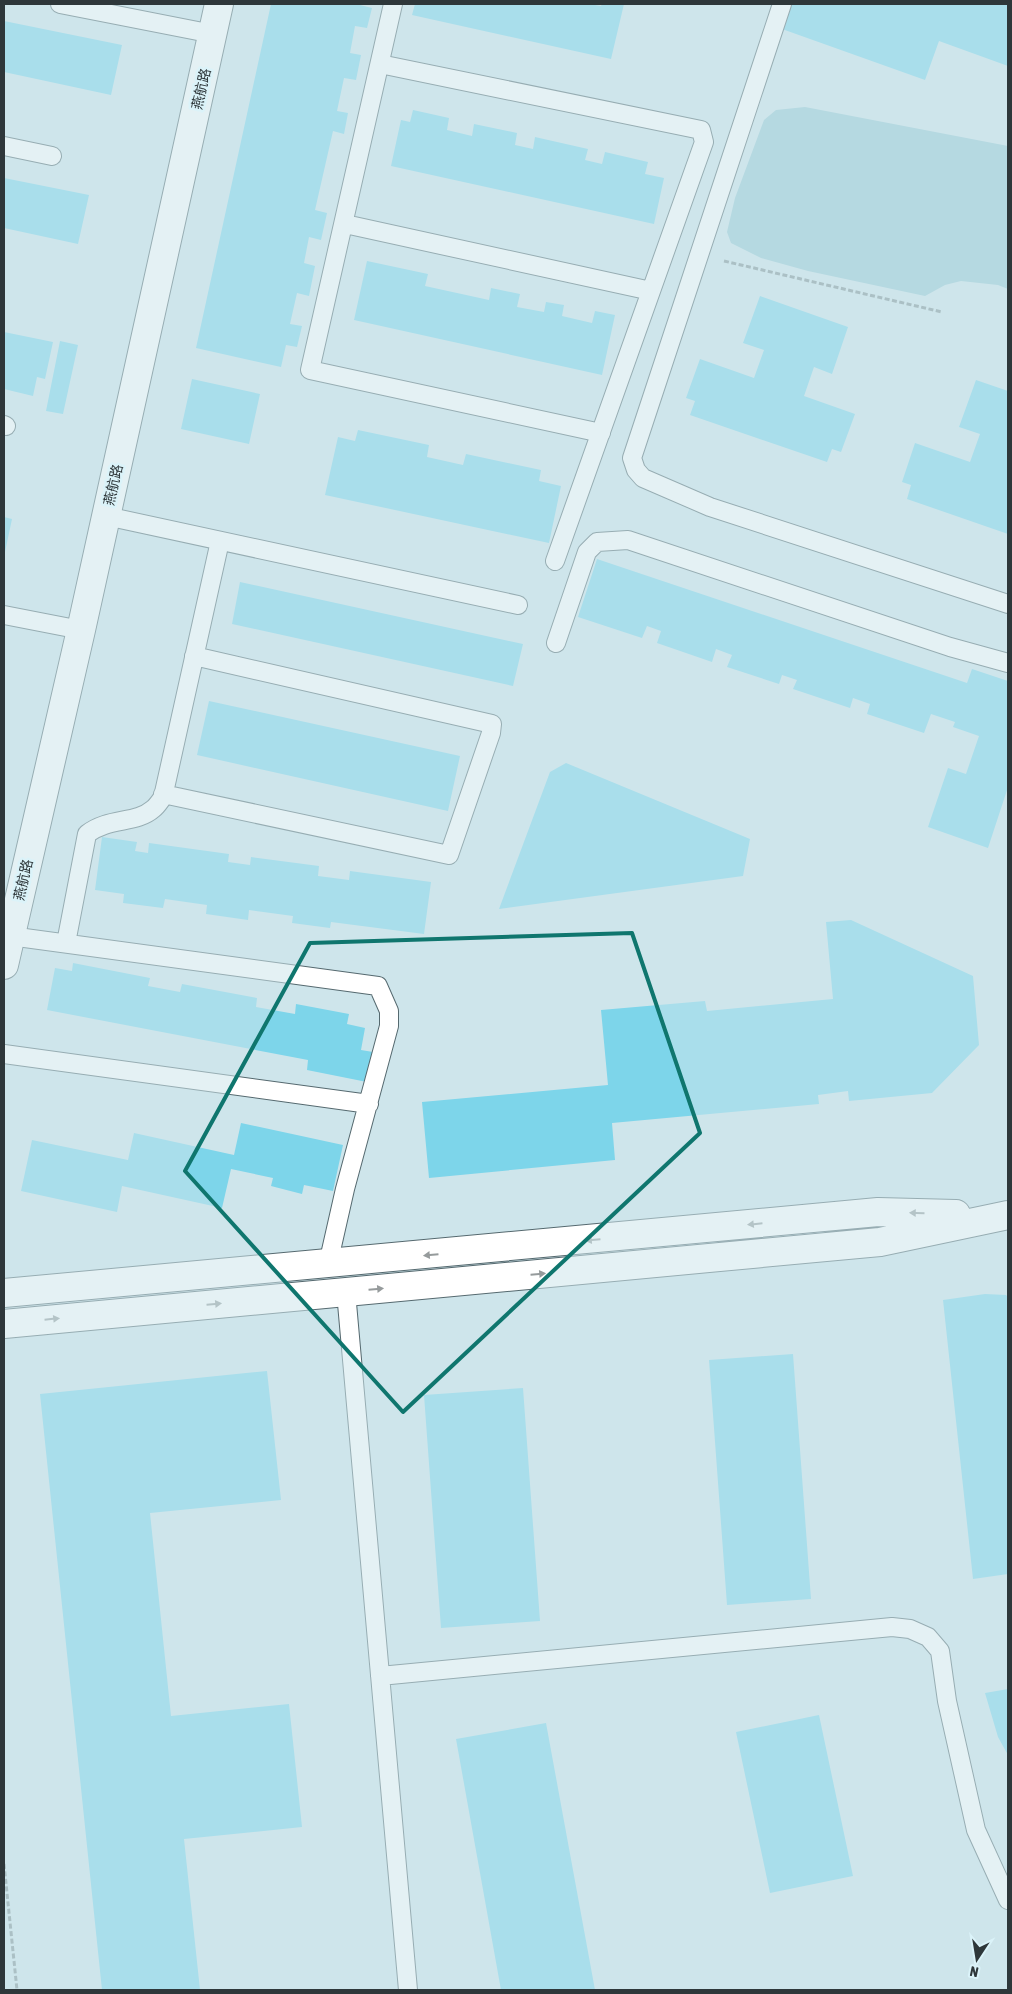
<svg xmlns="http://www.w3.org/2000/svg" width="1012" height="1994" viewBox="0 0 1012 1994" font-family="'Asap Condensed','Noto Sans SC',sans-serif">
<rect width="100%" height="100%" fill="#cee5eb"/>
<path fill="#98c9d5" d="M805,107L1008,146V289L998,285L961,281L945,285L925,296L808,271L761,258L731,243L727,232L735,198L764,120L776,110Z"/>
<path fill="#7dd5ea" d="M271,4H361L360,5L372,8L367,28L355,26L350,53L361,55L356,80L344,78L337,111L348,113L344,134L333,131L315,210L327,213L321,240L309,237L304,263L315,266L309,296L297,293L290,324L302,326L297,347L286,345L281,367L196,348Z
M415,4H589L601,6L602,4H624L611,59L412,15Z
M791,4H1008V66L939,41L925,80L782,29Z
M4,21L122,45L111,95L4,72Z
M413,110L449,118L447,130L472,136L474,124L517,133L515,145L533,149L535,137L588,149L585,160L602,164L605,152L648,162L645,174L664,178L654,224L391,166L401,120L410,122Z
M4,178L89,195L78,244L4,228Z
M367,261L428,274L425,286L489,300L491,288L520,294L517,307L544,312L546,302L564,305L562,316L592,323L595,311L615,315L602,375L354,320Z
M760,296L848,327L832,374L814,367L804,396L855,414L841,452L832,449L827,462L690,415L695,401L686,398L700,359L754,378L764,350L743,343Z
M4,332L53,342L45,379L37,377L33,396L4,389Z
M60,341L78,345L63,414L46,411Z
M192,379L260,394L249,444L181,429Z
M976,380L1008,391V534L907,499L911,485L902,482L915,443L970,462L980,434L959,427Z
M358,430L429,445L427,457L463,465L466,454L541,470L539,481L561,486L549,543L325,495L338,437L355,441Z
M4,517L12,519L5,552H4Z
M597,559L967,683L972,669L1008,681V787L988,848L928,827L948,768L966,774L979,736L953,727L955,722L931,714L924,733L867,714L870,704L853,698L850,708L793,689L797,680L782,675L779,684L727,667L732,655L716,649L712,662L657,643L661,631L647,626L642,638L578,617Z
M240,582L523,644L513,686L232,624Z
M209,701L460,756L448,811L197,755Z
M566,763L750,839L743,876L499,909L550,772Z
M102,837L137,842L135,851L148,853L149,843L229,854L228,862L250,865L251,857L319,866L318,876L349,880L350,871L431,882L424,934L331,922L330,928L292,923L293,916L249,910L248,920L206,914L207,905L165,899L163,908L123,903L124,894L95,890Z
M851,920L973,976L979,1045L932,1093L849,1101L848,1091L818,1095L819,1104L612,1123L615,1160L429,1178L422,1102L608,1085L601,1010L705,1001L707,1011L833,999L826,922Z
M73,963L150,978L148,986L180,992L182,984L257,998L256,1007L295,1014L296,1004L349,1014L347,1024L365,1028L361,1050L373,1052L367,1082L307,1070L308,1060L47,1010L55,968L72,971Z
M241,1123L343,1145L333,1191L304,1185L302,1194L271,1186L273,1178L231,1169L222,1208L122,1186L117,1212L21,1191L32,1140L128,1160L134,1133L234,1155Z
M985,1294L1006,1295L1008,1297V1574L973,1579L943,1300Z
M793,1354L811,1599L727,1605L709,1360Z
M267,1371L281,1500L150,1513L171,1716L289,1704L302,1827L184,1839L200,1990H102L40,1394Z
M523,1388L540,1621L441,1628L424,1395Z
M1008,1689V1755L998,1737L985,1693Z
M819,1715L853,1876L770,1893L736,1732Z
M546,1723L595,1990H501L456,1739Z"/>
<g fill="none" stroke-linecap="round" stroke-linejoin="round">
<g stroke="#55696f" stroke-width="20">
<path id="service" d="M60,4L213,34
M393,4L310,370L601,433
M782,4L632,458L636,470L643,478L710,507L1008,604
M380,64L701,130L704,142L555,561
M4,146L52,156
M345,224L651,291
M4,425L6,426
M106,516L518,605
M4,615L81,630
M556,643L587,552L597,542L628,540L950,647L1008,663
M163,794L449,855L491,733L492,724L194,656
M10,936L378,986L389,1011V1026L345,1189L328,1264
M66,943L87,834C109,817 136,824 153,809C157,806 160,801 163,797L220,541
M4,1054L369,1104
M346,1292L408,1990
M380,1676L892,1627L910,1629L928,1637L940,1651L947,1701L976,1830L1008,1900"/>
</g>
<g stroke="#55696f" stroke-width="30">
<path id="minor" d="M4,965L81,630L219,4"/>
</g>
<g stroke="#55696f" stroke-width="30">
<path id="tertiary" d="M4,1293L878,1212L956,1214
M4,1324L880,1242L1008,1215"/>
</g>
<path stroke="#829397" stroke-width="3" stroke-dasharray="5 2.5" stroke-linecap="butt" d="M724,261L942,312
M4,1864L17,1990"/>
<use href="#service" stroke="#fff" stroke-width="18"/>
<use href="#minor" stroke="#fff" stroke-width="28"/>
<use href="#tertiary" stroke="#fff" stroke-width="28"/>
</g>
<defs><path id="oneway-solid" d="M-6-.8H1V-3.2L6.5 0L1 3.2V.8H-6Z" transform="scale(1.25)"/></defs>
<g fill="#969b9c">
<use href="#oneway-solid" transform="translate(917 1213) rotate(-179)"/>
<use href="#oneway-solid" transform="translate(755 1224) rotate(174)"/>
<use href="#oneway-solid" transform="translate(593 1240) rotate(175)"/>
<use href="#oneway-solid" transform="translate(431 1255) rotate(175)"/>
<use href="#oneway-solid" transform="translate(538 1274) rotate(-5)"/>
<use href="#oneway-solid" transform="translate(376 1289) rotate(-5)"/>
<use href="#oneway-solid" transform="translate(214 1304) rotate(-5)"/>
<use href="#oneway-solid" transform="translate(52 1319) rotate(-6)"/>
</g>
<path d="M0 0H1012V1994H0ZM632,933L700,1133L403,1412L185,1171L310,943Z" fill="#cee5eb" fill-opacity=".55" fill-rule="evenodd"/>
<path fill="none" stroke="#0f766e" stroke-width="4" stroke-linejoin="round" d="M632,933L700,1133L403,1412L185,1171L310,943Z"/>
<g text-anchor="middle" stroke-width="5" stroke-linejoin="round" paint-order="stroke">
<g font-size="14" fill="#2e373a" stroke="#dbf3f9">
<text transform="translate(201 89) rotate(-77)" y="5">燕航路</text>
<text transform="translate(113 485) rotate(-77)" y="5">燕航路</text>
<text transform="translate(23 880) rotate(-77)" y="5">燕航路</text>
</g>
</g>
<rect width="1012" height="1994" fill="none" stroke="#2e373a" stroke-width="10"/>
<g transform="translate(977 1959) rotate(192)" stroke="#dbf3f9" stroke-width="4" paint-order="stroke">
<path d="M0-4L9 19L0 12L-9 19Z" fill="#2e373a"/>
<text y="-8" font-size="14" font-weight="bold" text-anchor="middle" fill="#2e373a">N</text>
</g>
</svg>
